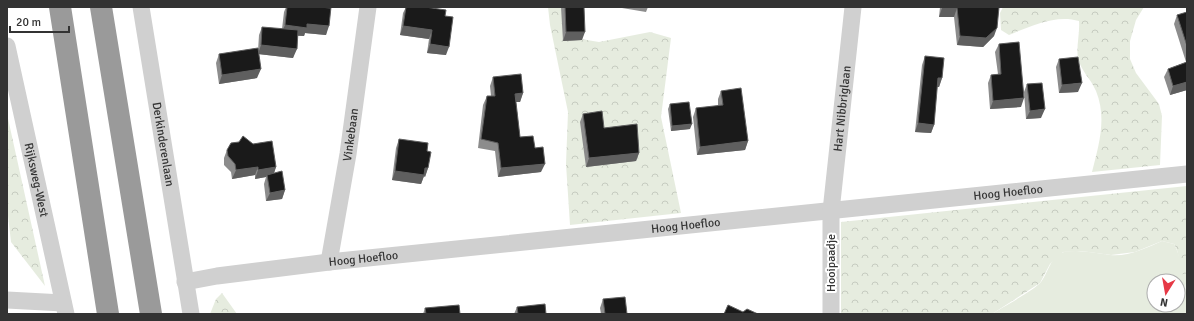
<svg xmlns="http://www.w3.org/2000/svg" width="1194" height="321" viewBox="0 0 1194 321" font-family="Signika,sans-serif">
<defs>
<pattern id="forest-crowns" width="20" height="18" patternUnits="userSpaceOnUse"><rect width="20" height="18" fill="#e6ecdf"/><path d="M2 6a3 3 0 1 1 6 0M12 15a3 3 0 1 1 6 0" fill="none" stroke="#c6cbc0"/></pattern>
</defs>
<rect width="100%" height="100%" fill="#fff"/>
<path fill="#e6ecdf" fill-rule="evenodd" d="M1162,241L1174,244C1184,263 1187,292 1187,314H992C1001,308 1036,289 1041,282C1048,273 1051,255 1064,252C1079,249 1095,253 1110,255C1128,257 1146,248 1162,241ZM1154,281H1178V305H1154Z"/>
<path fill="url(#forest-crowns)" d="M548,7H567L581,39L599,42L650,32L671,38L661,117L681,213L570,225L566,164L568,112L550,25Z
M1003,7H1144L1136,20L1130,41V59L1136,73L1159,104L1162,116L1160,165L1092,172C1099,145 1107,118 1096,91C1091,79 1081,71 1078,58C1076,47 1080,33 1079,21C1056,14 1031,26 1009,35L1001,30L1000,13Z
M7,114L45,286L11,242L7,207Z
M1187,186V292L1177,250L1174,244L1162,241L1135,252L1111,255L1081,251L1063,252L1050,264L1040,283L992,314H841V222Z
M222,293L237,314H210L216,299Z"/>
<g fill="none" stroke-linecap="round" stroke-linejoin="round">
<g stroke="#d0d0d0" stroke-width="17">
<path id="s1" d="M141,7L191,314"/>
<path id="s2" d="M7,46L66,314"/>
<path id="s3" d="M329,262L348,154L368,7"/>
<path id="s4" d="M185,282L217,276L329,262L1187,174"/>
<path d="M7,300L63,303"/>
<path id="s5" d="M831,314V211L853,7"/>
</g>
<path stroke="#9a9a9a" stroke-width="22" d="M60,7L108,314
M101,7L151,314"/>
</g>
<path fill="#8c8c8c" d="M286,7H331L326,35L305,33L304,36H298L293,58L258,54L257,78L219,84L216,63L219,54L258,51L259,35L262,27L282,29L284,12Z
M406,7H425L445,16L446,55L427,53L429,39L400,35L403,13Z
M561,7H584L582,40L563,41Z
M616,7H648L646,12Z
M940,7H999L994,36L983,47L957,45L954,17H939Z
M1187,12V90L1170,95L1164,77L1168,69L1186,62L1174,24L1177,15Z
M999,44L1021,107L990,109L988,83L991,75L998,74L995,52Z
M925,56L942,78L939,87H937L934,125L931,133L915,132L922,65Z
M1059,59L1078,92L1059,93L1056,67Z
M493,77L523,93L520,102H516L520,137L535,148L541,172L498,177L495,151L478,148L483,105L487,96H491L490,86Z
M1027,84L1041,118L1026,119L1024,92Z
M721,91L748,141L745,150L697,155L693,117L696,108L718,106V99Z
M670,104L690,129L671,131L668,109Z
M583,114L639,153L636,161L586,167L580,122Z
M399,139L427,151L428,168L425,177L424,176L421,184L392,180L396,148Z
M227,150L276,167L274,173L285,190L282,199L266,201L264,184L266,177L255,179V175L232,179L231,172L224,165V158Z
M603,299L627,314H601L600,308Z
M517,307L546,314H514Z
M425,308L460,314H423Z"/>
<path fill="#5f5f5f" d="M942,8H957L954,17H939Z
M307,24L329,26L326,35L305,33L304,36L281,34L285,25Z
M403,26L432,30L429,39L400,35Z
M997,28L994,36L983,47L957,45L960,36Z
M566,32H585L582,40L563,41Z
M430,44L449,47L446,55L427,53Z
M261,45L297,49L293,58L258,54Z
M261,69L257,78L219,84L222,75Z
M938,78H942L939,87H935Z
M1187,82V90L1170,95L1173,86Z
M1082,83L1078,92L1059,93L1062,85Z
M523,93L520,102H512L515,94Z
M1024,98L1021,107L990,109L993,101Z
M1045,109L1041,118L1026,119L1030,111Z
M918,123L934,125L931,133L915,132Z
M692,124L690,129L671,131L672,126Z
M748,141L745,150L697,155L700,147Z
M639,153L636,161L586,167L589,158Z
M545,164L541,172L498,177L501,168Z
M258,167L255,175L232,179L236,170Z
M276,167L273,176L267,175L266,177L255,179L258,170Z
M425,168H428L425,177L424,176L421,184L392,180L395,171Z
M285,190L282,199L266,201L270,193Z"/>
<path fill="#1a1a1a" stroke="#5f5f5f" d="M287,7H320L330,8L329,7H331L329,26L307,24V28L285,25Z
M406,7H425L446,10L445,16L453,17L449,47L430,44L432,30L403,26Z
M565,7H584L585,32H566Z
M942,7H999L997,28L986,38L960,36L957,8H942Z
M1187,12V46L1177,15Z
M262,27L298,30L297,49L261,45Z
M1019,42L1024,98L993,101L991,75L1001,74L999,44Z
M258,48L261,69L222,75L219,54Z
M925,56L944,58L942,78H938L934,125L918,123Z
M1078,57L1082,83L1062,85L1059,59Z
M1187,62V82L1173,86L1168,69Z
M521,74L523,93L515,94L520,137L533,136L535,148L543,147L545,164L501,168L498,143L481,139L487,96H495L493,77Z
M1042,83L1045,109L1030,111L1027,84Z
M741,88L748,141L700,147L696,108L723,105L721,91Z
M689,102L692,124L672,126L670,104Z
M602,111L604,128L637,124L639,153L589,158L583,114Z
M243,136L253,144L272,141L276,167L258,170V167L236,170L235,164L228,156L227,150L231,143L239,142Z
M399,139L428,143L427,151L431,152L428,168H425L424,175L395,171Z
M282,171L285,190L270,193L267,175Z
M625,297L627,314H605L603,299Z
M545,304L546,314H518L517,307Z
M459,305L460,314H426L425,308Z
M728,305L743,312L747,309L758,314H724Z"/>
<g text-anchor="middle" stroke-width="4" stroke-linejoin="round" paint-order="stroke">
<g font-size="12" fill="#333" stroke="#fff">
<text dy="4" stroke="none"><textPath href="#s5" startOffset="206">Hart Nibbriglaan</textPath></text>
<text dy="4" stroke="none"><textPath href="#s3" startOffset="129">Vinkebaan</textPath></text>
<text dy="4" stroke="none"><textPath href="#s1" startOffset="139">Derkinderenlaan</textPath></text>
<text dy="4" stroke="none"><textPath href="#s2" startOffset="137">Rijksweg-West</textPath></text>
<text dy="4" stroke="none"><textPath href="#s4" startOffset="828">Hoog Hoefloo</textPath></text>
<text dy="4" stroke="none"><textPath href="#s4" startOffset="504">Hoog Hoefloo</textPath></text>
<text dy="4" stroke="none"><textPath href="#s4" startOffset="180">Hoog Hoefloo</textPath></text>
<text transform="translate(831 263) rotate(-90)" y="4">Hooipaadje</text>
</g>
</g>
<rect width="1194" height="321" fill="none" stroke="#333333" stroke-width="16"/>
<g transform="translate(1166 293) rotate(191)"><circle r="19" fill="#ffffff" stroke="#adadad"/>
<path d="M0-3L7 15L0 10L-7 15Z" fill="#e63946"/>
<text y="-6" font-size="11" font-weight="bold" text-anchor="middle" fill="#333333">N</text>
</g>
<path d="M10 26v6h59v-6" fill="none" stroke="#333333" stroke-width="2"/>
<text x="16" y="26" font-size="12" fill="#333333" stroke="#ffffff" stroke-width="3" paint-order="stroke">20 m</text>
</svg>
